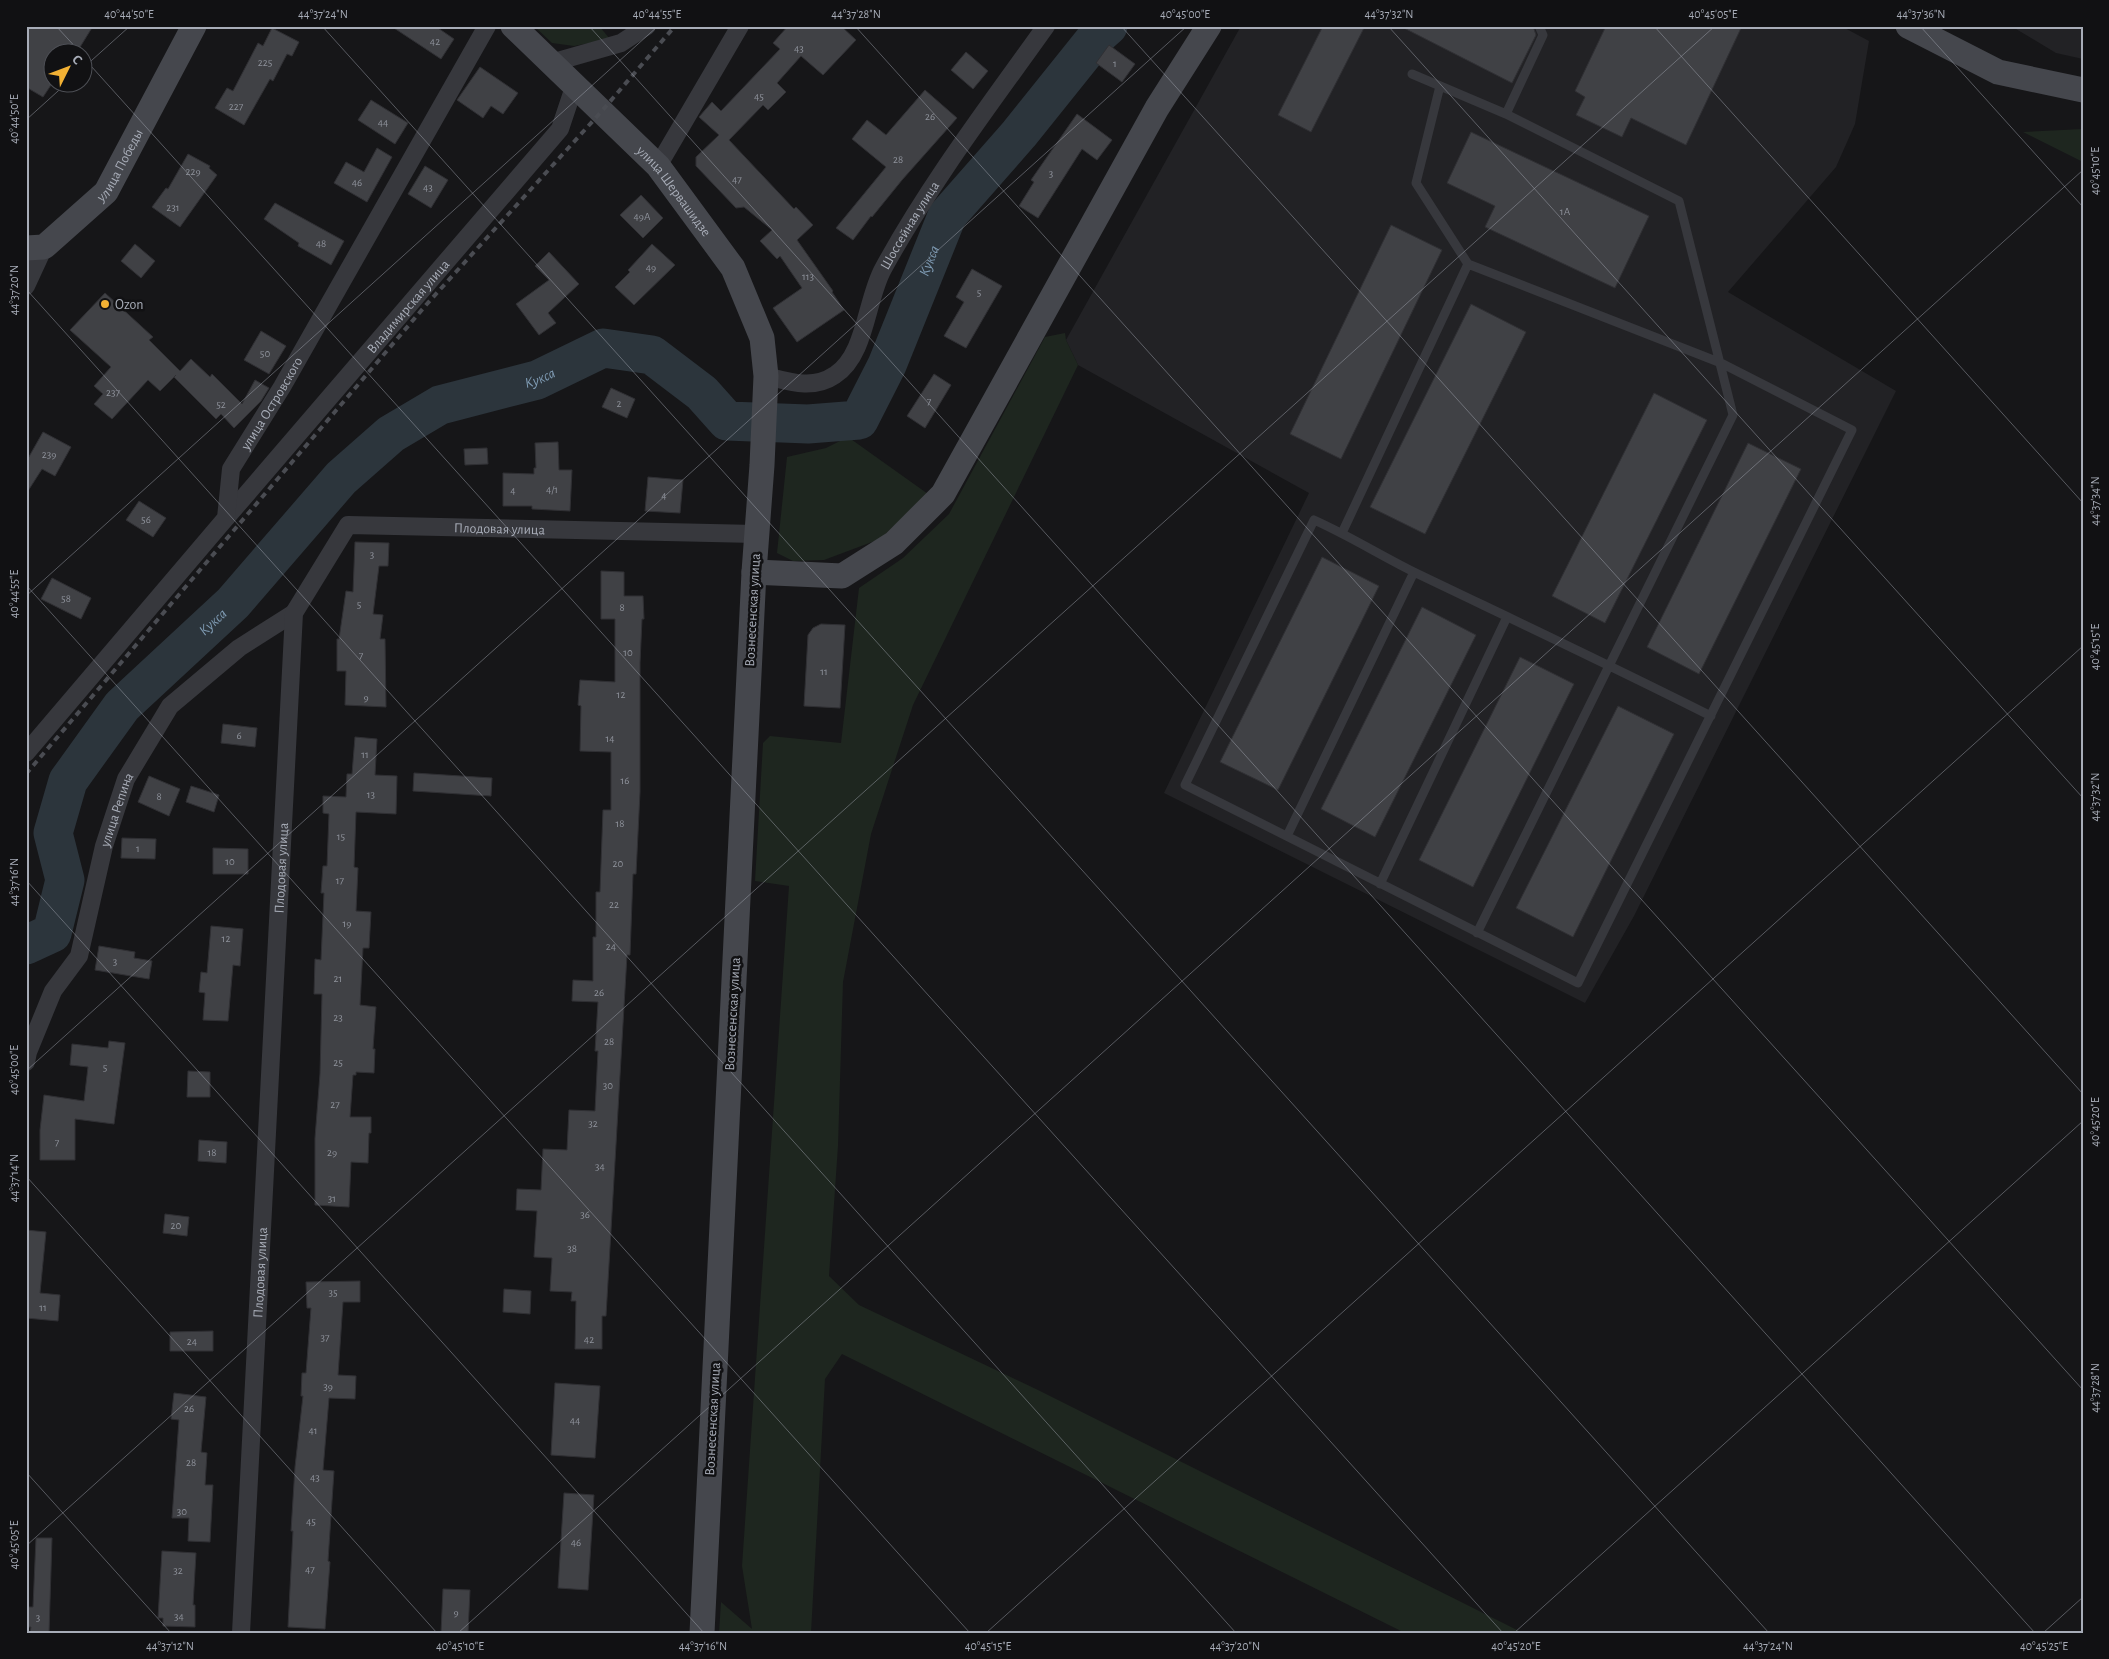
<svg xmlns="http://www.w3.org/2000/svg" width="2109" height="1659" viewBox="0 0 2109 1659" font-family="'Alegreya Sans',sans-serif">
<rect width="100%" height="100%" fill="#161618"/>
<path fill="#222225" d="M1241,26H1841L1869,41L1855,124L1836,167L1728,292L1896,391L1634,916L1585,1003L1164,793L1309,493L1078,365L1066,340Z
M2011,26H2083V59L2056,53Z"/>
<path fill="#1e261f" d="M534,26H599L610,39L574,46L552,43Z
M2083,129V162L2023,132Z
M1065,333L1066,340L1078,365L913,705L871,834L843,982L838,1146L829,1276L859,1305L1038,1390L1523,1633H1405L842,1354L825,1379L811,1633H719L721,1602L752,1629L742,1566L789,886L755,881L763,743L770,736L841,743L859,588L903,558L949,514L1045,337Z
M848,437L928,494L880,539L824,560L793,561L777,553L787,457L826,448Z"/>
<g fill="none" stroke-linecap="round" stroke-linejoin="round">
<path stroke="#2c353c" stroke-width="39" id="s1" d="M26,945L52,933L65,880L53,833L68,781L122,706L233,603L341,478L391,434L440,405L537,380L603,348L652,355L702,393L727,421L808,424L859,420L887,365L947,216L1019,134L1100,33L1108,26"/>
</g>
<path fill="#404145" stroke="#303034" d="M26,26H93L77,52H52L53,82L43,97L26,87Z
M391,26H435L454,39L441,59Z
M788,26H841L856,40L823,75L801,56L777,83L786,92L768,110L763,105L729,140L794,209L796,207L813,225L797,240L833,291L832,292L844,310L797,342L773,308L802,288L780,256L777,259L760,241L772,230L744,207L736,208L696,166V157L719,135L699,117L712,102L721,111L780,49L773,43Z
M1323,26H1365L1311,132L1278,115Z
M1400,26H1533L1536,35L1512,83Z
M1606,26H1742L1686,145L1631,118L1622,137L1576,115L1585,97L1575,91Z
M272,28L299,42L292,56L287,54L273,81L270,79L244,125L215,108L227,88L233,91L258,43L263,46Z
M1109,45L1135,64L1122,82L1096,63Z
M966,52L988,71L973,89L951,70Z
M480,67L518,93L503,114L491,106L483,118L457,100Z
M925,90L957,118L902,180L872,217L871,216L853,240L836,228L886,167L852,139L867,120L886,135Z
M371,100L408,123L395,144L358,120Z
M1077,114L1112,140L1097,160L1082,149L1038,218L1019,206L1034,182L1031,180Z
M1471,132L1649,216L1615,288L1485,227L1495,206L1447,183Z
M377,148L392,157L367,202L334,183L346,162L364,172Z
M188,154L210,166L209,168L217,175L180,227L152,207L166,188L168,189Z
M425,166L448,180L431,208L408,194Z
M641,195L663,218L643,238L620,215Z
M275,203L344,241L331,265L298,246L299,243L264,219Z
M1391,225L1442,250L1341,459L1290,434Z
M135,244L155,261L141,278L121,261Z
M652,244L675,265L634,305L615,287L630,272L628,270Z
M549,252L579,284L548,313L556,323L539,335L516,304L549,280L535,266Z
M972,269L1002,286L966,348L944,336L964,302L956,297Z
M105,293L153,337L149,340L180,371L191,359L210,377L212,374L242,404L255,380L269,388L261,401L234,428L221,414L216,419L174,377L176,375L160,391L148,380L112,419L94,404L103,394L94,386L111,367L70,330Z
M1471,304L1526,332L1425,534L1370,507Z
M261,331L286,346L269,374L244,360Z
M934,374L951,385L925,428L907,416Z
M611,388L635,399L627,418L602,407Z
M1654,393L1707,420L1605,623L1552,596Z
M43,432L71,447L55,476L42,469L26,494V462Z
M558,442L559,470H572L570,511L532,509V506H503V473L534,474V468H536L535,443Z
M1748,443L1801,469L1699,674L1647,647Z
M487,448L488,464L465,465L464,449Z
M648,477L683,480L680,513L645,511Z
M139,501L166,518L153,537L126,520Z
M355,542L389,543L388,566H379L373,614L383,615L380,639H385L386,707L345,705L346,671H337V639H339L346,591L353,592Z
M1322,557L1379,586L1278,790L1220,762Z
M601,571L624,572V596H643L644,619H642L640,663V792L636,874H633L630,955H627L606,1316H602V1349H575L576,1301H571L572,1292L550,1291L552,1258L534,1257L537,1211L516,1210L517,1189L541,1190L543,1149L567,1150L569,1110L595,1111L598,1051H595L598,1002L572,1001L573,980L593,981V937H596V892H600L603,810H611V752L580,751L581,706L578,705L580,680L615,682V619H601Z
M52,578L91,598L81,619L41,599Z
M1422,607L1476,635L1375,837L1321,809Z
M821,624L845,625L840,708L804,706L808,635L813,628Z
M1520,657L1574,684L1473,887L1419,860Z
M1618,706L1674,734L1573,937L1516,908Z
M223,724L257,728L255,747L221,743Z
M355,737L377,739L375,775L397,776L396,814L356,812L354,867L358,868L356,911L371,912L369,948H363L360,1005L376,1007L373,1049H375L374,1073L356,1072V1075H353L350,1117H371V1133H369L368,1163L351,1162L349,1207L315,1205V1138L320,1074L322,994H314L315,959L321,960L324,893H321L323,866H327L329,814L323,813V796L346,797L347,774H352Z
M414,773L492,778L491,796L413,791Z
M149,776L180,789L169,816L138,802Z
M191,786L219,795L214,812L186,802Z
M122,838L156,839L155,859L121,858Z
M213,848L248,849V874H213Z
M211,926L243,929L240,966L233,965L228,1021L203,1020L205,993L199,992L201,972L207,973Z
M99,946L135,952L134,958L152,961L149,979L95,970Z
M109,1041L125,1043L114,1124L75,1119V1160H40V1130L44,1095L84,1101L88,1067L70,1065L72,1044L108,1048Z
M188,1071L210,1072V1097H187Z
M199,1140L227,1142L226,1163L198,1161Z
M165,1214L189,1217L187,1236L163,1233Z
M26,1230L46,1232L40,1293L60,1295L58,1321L26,1318Z
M360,1281V1302H343L338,1375L356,1376L355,1399L329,1398L323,1470L334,1471L328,1561L330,1562L325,1629L288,1627L293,1531H291L295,1467L303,1396H301L302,1373H306L311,1308H307L306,1282Z
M504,1289L531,1291L530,1314L503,1312Z
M213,1331V1351H170V1332Z
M555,1383L600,1386L595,1458L551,1455Z
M174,1393L206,1397L201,1452L207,1453L205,1485H213L210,1542L188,1541L189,1518H172L179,1420L171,1419Z
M564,1493L594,1495L588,1590L558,1588Z
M36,1538H52L49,1633H30L31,1627H26V1607H33Z
M162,1551L196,1553L193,1605H195V1627L163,1626V1618H158Z
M443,1589L470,1590L468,1633H441Z"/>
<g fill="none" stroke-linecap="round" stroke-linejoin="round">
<path stroke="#37383d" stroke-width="9" d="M1412,74L1506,114L1679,201L1733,415L1477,933
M1440,86L1416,183L1468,264L1721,363L1852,430L1578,983L1185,785L1314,520C1350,536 1383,557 1418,574C1516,621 1614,667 1711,716
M1506,114L1543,35L1539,26
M1342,533L1468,264
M1287,836L1414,572
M1380,884L1507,617"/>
<g stroke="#37383d" stroke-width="18">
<path d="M551,63L621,43L647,26"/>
<path d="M658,166L740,26"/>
<path d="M26,286L44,247"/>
<path id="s2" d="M766,376C790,382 813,390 835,375C866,355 866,300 883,269C930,183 989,106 1046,26"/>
<path id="s3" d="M226,518L560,129L574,87"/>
<path id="s4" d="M26,753L226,518L231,469L282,387L487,26"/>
<path id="s5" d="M26,1062L28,1052L53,991L79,956L104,846L126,779L170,706L239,648L294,613"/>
<path id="s6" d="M241,1633L294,613L348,525L756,534"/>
</g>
<g stroke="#45474d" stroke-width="25">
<path id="s7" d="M513,26L658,166L733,268L762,338L766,376L762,465L754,572L702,1633"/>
<path d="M1908,26L1998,72L2083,90"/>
<path id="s8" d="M26,248L44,247L106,192L194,26"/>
<path d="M754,572L842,576L894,543L943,494L1157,108L1209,26"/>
</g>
<path stroke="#4a4c52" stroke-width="4" stroke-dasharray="6 5" stroke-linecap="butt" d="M26,774L426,305L601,112L675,26"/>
</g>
<path fill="none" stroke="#a8adb8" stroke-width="1" stroke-opacity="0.45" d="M56,26L80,52M322,26L1769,1633M589,26L2035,1633M855,26L2083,1390M1121,26L2083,1094M1388,26L2083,798M1654,26L2083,503M1920,26L2083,207M82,56L1503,1633M82,69L130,26M26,120L68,82M26,289L1236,1633M26,585L970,1633M26,596L658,26M26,880L704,1633M26,1071L1187,26M26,1176L437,1633M26,1472L171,1633M26,1546L1715,26M458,1633L2083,170M986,1633L2083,646M1514,1633L2083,1121M2043,1633L2083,1597"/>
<circle fill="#f2b134" stroke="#111113" stroke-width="2" cx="105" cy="304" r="5"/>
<g text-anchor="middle" stroke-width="5" stroke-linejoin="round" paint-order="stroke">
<g font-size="11" fill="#8e929b">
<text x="435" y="45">42</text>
<text x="799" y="52">43</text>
<text x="265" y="66">225</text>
<text x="1115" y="67">1</text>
<text x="759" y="100">45</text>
<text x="236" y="110">227</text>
<text x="930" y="120">26</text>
<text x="383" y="126">44</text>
<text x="898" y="163">28</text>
<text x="193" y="175">229</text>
<text x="1051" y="177">3</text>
<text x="737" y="183">47</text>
<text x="357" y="186">46</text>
<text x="428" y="191">43</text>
<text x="173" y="211">231</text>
<text x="1565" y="215">1А</text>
<text x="642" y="220">49А</text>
<text x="321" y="247">48</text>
<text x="651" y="271">49</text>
<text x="808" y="280">113</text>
<text x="979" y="296">5</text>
<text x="265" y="357">50</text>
<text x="113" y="396">237</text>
<text x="929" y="405">7</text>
<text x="619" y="407">2</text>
<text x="221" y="408">52</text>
<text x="49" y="458">239</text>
<text x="552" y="493">4/1</text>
<text x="513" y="494">4</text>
<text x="664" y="499">4</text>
<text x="146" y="523">56</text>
<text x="372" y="558">3</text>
<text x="66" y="602">58</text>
<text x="359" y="608">5</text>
<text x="622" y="611">8</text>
<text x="628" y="656">10</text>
<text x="361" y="659">7</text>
<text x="824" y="675">11</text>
<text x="621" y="698">12</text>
<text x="366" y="701">9</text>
<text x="239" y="739">6</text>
<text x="610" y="742">14</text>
<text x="365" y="758">11</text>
<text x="625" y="784">16</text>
<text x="371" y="798">13</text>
<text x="159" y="800">8</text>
<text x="620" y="827">18</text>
<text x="341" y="840">15</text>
<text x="138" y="852">1</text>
<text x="230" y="865">10</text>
<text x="618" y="867">20</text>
<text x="340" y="884">17</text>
<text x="614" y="908">22</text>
<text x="347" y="927">19</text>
<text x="226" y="942">12</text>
<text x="611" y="950">24</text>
<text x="115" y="965">3</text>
<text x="338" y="982">21</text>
<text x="599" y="996">26</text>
<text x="338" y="1021">23</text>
<text x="609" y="1045">28</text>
<text x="338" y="1066">25</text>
<text x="105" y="1071">5</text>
<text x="608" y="1089">30</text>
<text x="335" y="1108">27</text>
<text x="593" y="1127">32</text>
<text x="57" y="1146">7</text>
<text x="212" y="1156">18</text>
<text x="332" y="1156">29</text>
<text x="600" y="1170">34</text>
<text x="332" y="1202">31</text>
<text x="585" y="1218">36</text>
<text x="176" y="1229">20</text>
<text x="572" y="1252">38</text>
<text x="333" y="1296">35</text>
<text x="43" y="1311">11</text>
<text x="325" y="1341">37</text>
<text x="589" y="1343">42</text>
<text x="192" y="1345">24</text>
<text x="328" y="1390">39</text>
<text x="189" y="1412">26</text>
<text x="575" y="1424">44</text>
<text x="313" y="1434">41</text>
<text x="191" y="1466">28</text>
<text x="315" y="1481">43</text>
<text x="182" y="1515">30</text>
<text x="311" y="1525">45</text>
<text x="576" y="1546">46</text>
<text x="310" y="1573">47</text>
<text x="178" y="1574">32</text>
<text x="456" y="1616">9</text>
<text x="179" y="1620">34</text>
<text x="38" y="1621">3</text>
</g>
<g font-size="14" fill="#a8adb8" stroke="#111113">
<text dy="5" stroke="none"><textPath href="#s8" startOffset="131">улица Победы</textPath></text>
<text dy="5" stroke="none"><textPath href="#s7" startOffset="231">улица Шервашидзе</textPath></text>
<text dy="5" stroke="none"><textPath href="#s2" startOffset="241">Шоссейная улица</textPath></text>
<text dy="5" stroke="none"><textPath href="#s3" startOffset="279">Владимирская улица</textPath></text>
<text dy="5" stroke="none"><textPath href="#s4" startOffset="435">улица Островского</textPath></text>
<text dy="5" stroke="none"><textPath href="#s6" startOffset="1276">Плодовая улица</textPath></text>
<text transform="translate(752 610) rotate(-87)" y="5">Вознесенская улица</text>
<text dy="5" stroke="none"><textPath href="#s5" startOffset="271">улица Репина</textPath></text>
<text dy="5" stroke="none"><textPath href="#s6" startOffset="766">Плодовая улица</textPath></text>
<text transform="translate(732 1014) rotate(-87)" y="5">Вознесенская улица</text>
<text dy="5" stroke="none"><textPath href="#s6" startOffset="361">Плодовая улица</textPath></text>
<text transform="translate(712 1419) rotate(-87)" y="5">Вознесенская улица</text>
</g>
<g font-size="14" fill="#a8adb8" stroke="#111113" text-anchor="start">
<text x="115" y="309">Ozon</text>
</g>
<g font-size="15" font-style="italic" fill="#7f9bb3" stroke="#111113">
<text dy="5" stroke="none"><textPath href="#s1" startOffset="1348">Кукса</textPath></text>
<text dy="5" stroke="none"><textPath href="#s1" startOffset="822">Кукса</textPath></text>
<text dy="5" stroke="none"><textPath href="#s1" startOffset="402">Кукса</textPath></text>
</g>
</g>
<rect width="2109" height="1659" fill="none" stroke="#111113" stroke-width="55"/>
<g transform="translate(68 68) rotate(48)"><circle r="24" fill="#111113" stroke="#4d4f55"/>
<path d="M0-4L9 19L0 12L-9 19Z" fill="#f2b134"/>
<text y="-8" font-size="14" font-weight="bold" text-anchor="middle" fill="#a8adb8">С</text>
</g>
<rect x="28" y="28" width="2054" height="1604" fill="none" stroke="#a8adb8" stroke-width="2"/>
<g font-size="12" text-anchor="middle" fill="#a8adb8">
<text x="129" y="18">40°44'50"E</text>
<text x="323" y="18">44°37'24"N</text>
<text x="657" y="18">40°44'55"E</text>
<text x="856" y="18">44°37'28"N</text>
<text x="1185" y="18">40°45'00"E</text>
<text x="1389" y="18">44°37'32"N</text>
<text x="1713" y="18">40°45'05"E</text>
<text x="1921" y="18">44°37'36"N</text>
<text transform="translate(14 119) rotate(-90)" y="4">40°44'50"E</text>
<text transform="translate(2095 171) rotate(-90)" y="4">40°45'10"E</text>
<text transform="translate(14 290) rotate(-90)" y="4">44°37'20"N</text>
<text transform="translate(2095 501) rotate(-90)" y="4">44°37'34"N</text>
<text transform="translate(14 594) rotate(-90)" y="4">40°44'55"E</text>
<text transform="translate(2095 647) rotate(-90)" y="4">40°45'15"E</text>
<text transform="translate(2095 797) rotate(-90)" y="4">44°37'32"N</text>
<text transform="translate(14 882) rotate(-90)" y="4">44°37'16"N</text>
<text transform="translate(14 1070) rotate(-90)" y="4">40°45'00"E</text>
<text transform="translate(2095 1122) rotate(-90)" y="4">40°45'20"E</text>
<text transform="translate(14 1178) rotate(-90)" y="4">44°37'14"N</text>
<text transform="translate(2095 1388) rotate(-90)" y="4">44°37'28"N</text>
<text transform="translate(14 1545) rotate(-90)" y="4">40°45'05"E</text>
<text x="170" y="1650">44°37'12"N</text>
<text x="460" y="1650">40°45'10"E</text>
<text x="703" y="1650">44°37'16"N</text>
<text x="988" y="1650">40°45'15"E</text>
<text x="1235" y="1650">44°37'20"N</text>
<text x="1516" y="1650">40°45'20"E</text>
<text x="1768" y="1650">44°37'24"N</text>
<text x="2044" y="1650">40°45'25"E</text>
</g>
</svg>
